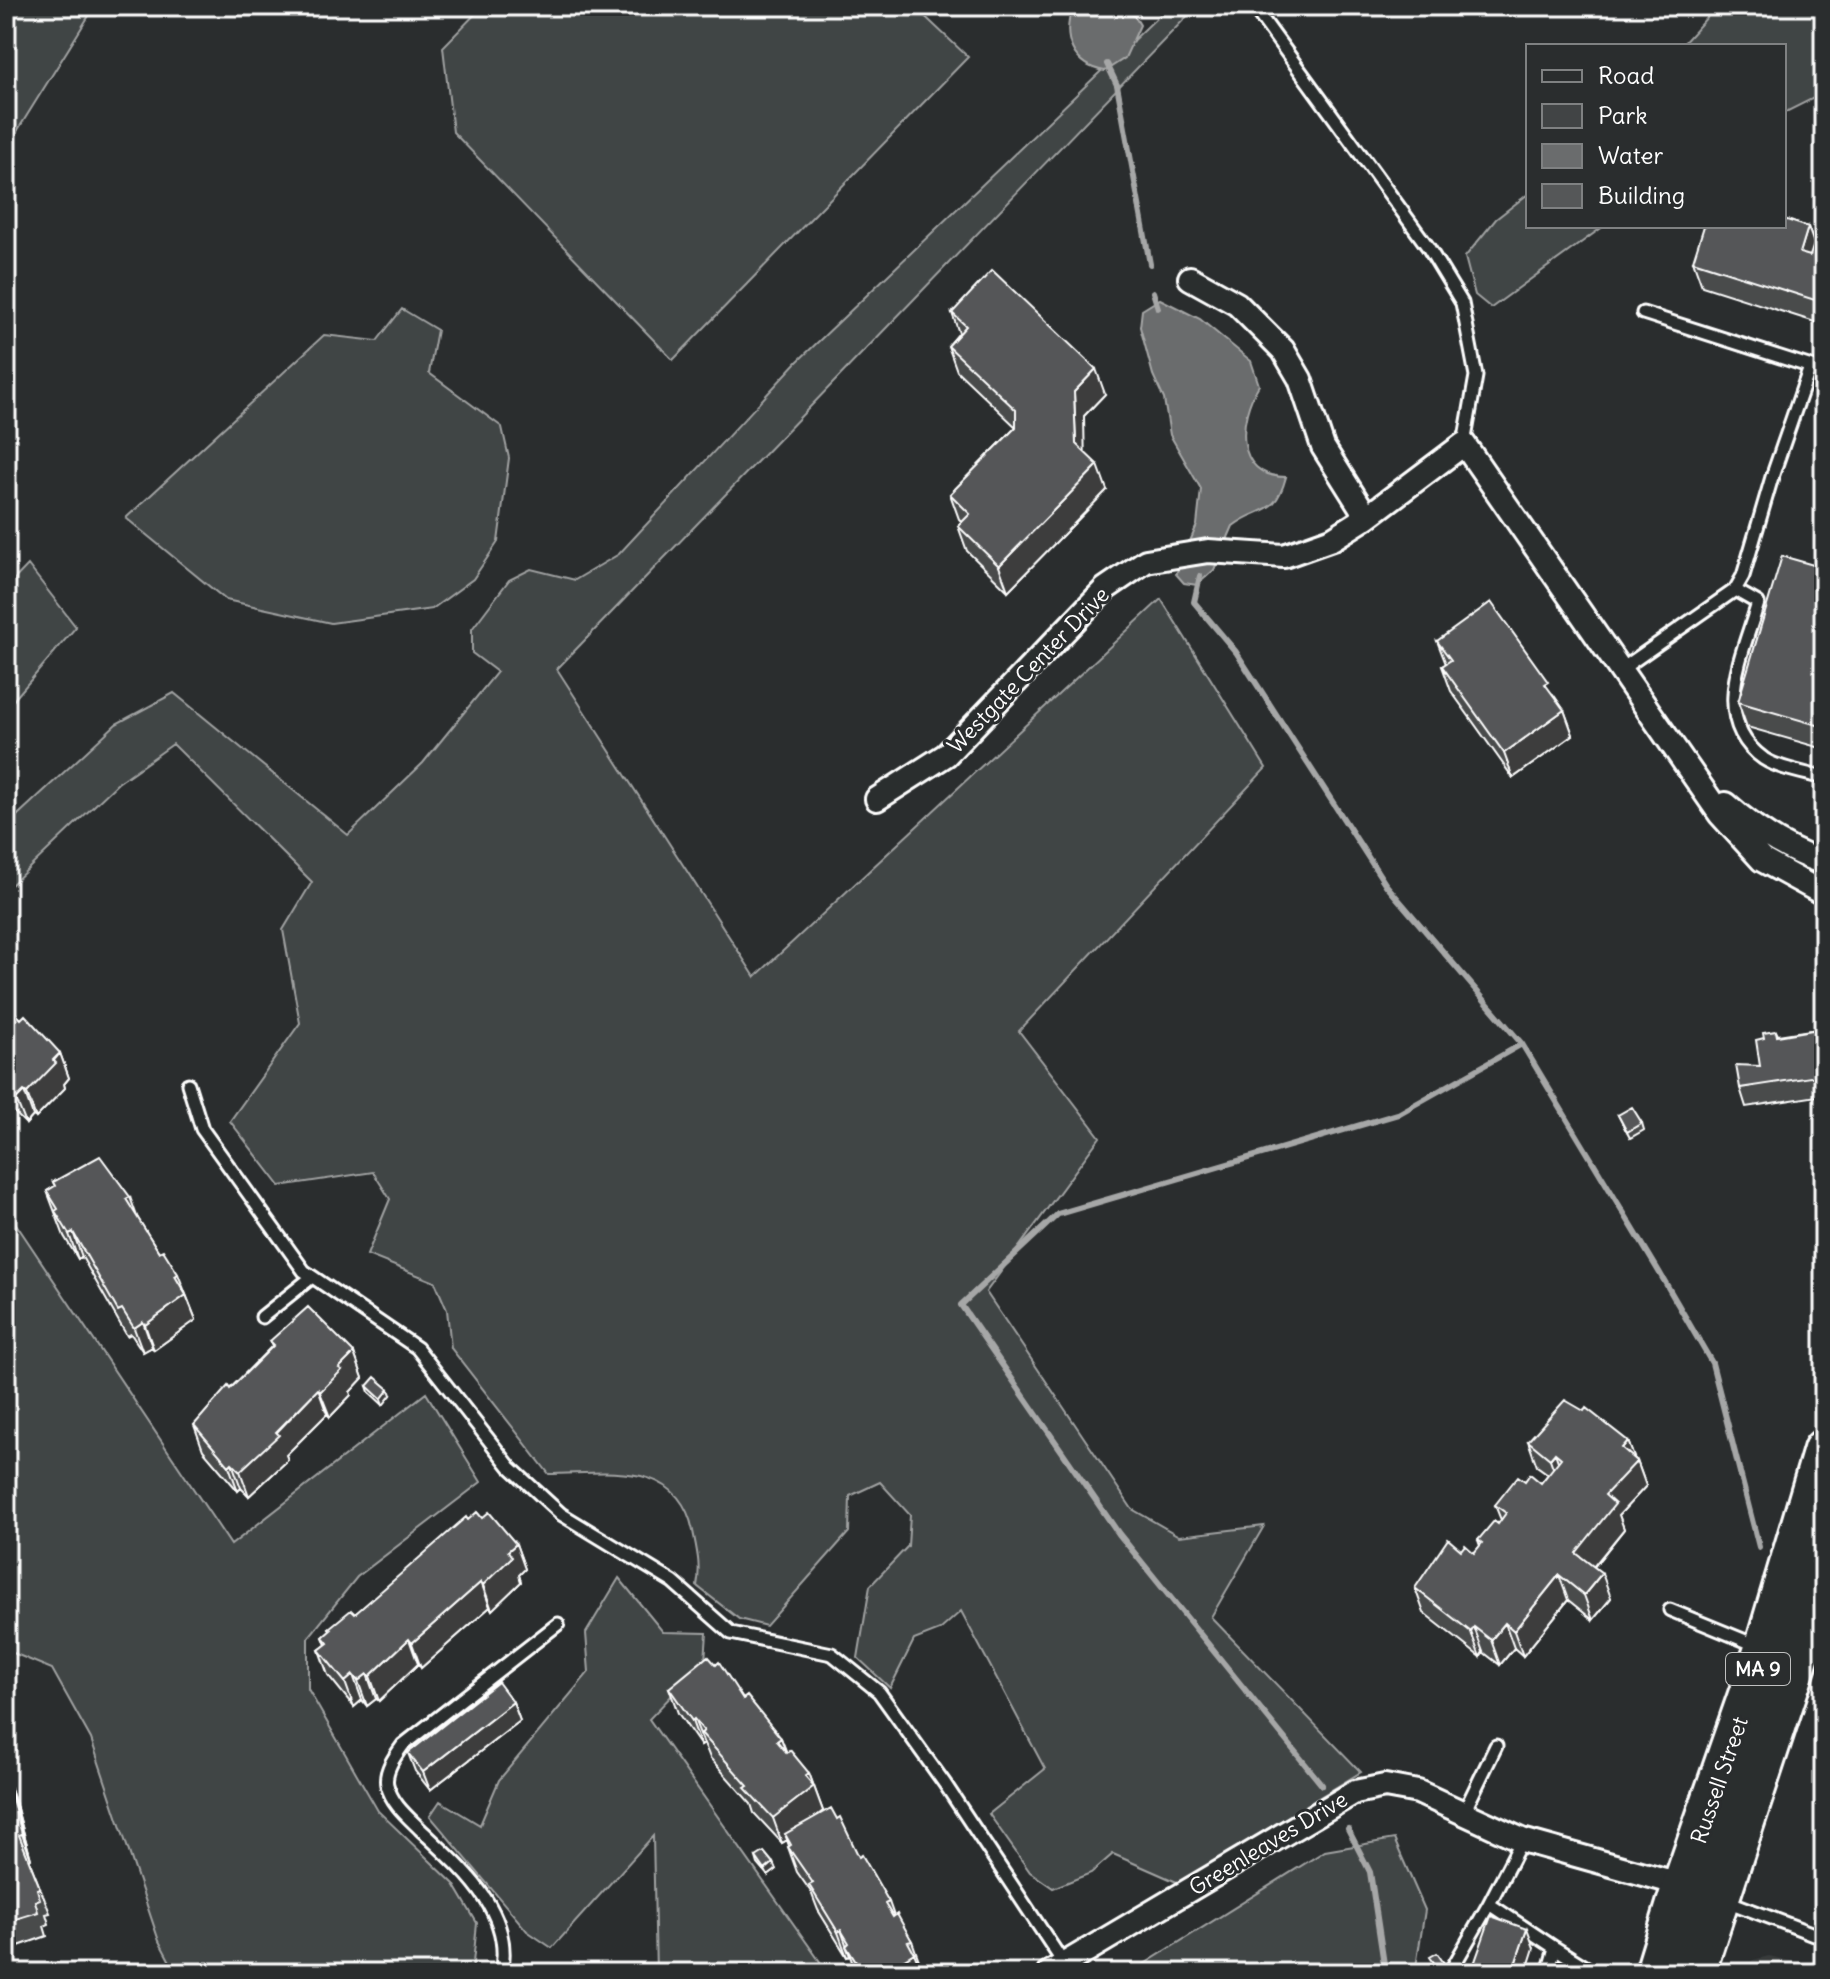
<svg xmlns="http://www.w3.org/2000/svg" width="1830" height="1979" viewBox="0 0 1830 1979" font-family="Delius,sans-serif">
<rect width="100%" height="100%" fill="#2a2d2e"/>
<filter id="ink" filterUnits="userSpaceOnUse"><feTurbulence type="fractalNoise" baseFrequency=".0125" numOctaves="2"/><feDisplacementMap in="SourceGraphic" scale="16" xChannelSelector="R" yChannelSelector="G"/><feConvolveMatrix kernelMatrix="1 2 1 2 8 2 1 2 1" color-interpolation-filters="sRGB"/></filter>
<g filter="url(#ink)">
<path fill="#373a3b" d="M1769,1956L1824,1969V1973H1736L1753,1960Z"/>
<path fill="#414445" stroke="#a0a2a2" stroke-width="2" d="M6,6H95L6,149Z
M483,6H914L968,57L673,360L453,132L443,47Z
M1169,6H1197L557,669L755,977L1161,599L1266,768L1019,1031L1100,1137L986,1292L1132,1509L1179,1536L1264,1526L1211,1617L1361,1772L1179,1883L1113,1854L1091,1873L1053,1888L1030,1872L989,1814L1045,1769L961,1611L940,1630L914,1640L890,1688L858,1658L870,1586L908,1546L910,1515L880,1482L850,1496L849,1532L766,1626L739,1619L697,1586C701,1566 697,1551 693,1531C678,1458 606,1474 549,1474L451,1348L447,1310L435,1282L367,1255L390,1199L373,1172L280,1186L230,1121L300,1023L283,930L312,882L173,744L118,783L6,890V826L116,724L174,693L348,835L423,763L497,672L472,653V629L509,580L531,569L575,580L619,554L797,362Z
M1717,6H1824V93L1784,113V46H1681Z
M1528,194V226H1604L1491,308L1475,295L1465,257L1496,219Z
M402,309L437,330L429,373L502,427L509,458L498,542L473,579L432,609L331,623L226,600L126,518L324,335L377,341Z
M28,565L76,627L6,709V588Z
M6,1209L231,1545L426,1393L481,1482L357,1577L308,1638V1689L378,1811L454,1884L477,1923L472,1973H176L159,1941L91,1739L52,1669L6,1650Z
M619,1578L663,1632L707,1633L705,1661L649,1719L828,1973H656L653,1836L552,1948L527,1931L430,1816L440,1801L480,1825L499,1780L589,1672L586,1633Z
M1394,1839L1425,1910L1415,1973H1130L1325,1851Z"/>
<path fill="#6a6c6d" stroke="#a6a7a7" stroke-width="2" d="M1078,6C1105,6 1128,0 1140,25L1125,58L1105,71C1072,66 1062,38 1072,9Z
M1160,299L1200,319L1251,361L1259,385C1238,418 1233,477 1286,477C1275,518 1260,505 1233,526L1214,570L1197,585L1184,583L1176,574L1197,525L1201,489L1170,435L1164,399L1153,375L1140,327L1142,310Z"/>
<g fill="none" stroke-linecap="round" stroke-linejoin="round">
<path stroke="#a6a7a7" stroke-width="6" d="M1107,64L1117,85L1150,264
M1153,292L1158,308
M1200,576L1194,602L1236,652L1386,885L1522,1044L1658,1270L1712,1363L1759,1547
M1322,1785L1119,1534L961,1305L1058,1214L1398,1114L1522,1044
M1348,1829L1370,1872L1384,1964L1355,1973"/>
<g stroke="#fff" stroke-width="17">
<path id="lane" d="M1253,6L1428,247L1462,303L1476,376L1464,444
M1643,313L1824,371
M1735,590L1758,603C1743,654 1709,720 1764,759C1779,769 1806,773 1824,778
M1619,671L1735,590L1743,576L1772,477L1810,367
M188,1084L202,1129L304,1271L417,1348L510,1467L561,1514L673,1582L731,1633L832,1654L879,1692L945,1784L1064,1964
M262,1317L312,1277
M1670,1610L1758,1646
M1464,1812L1496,1746
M1522,1840L1489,1904L1555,1948
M1724,1900L1824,1938
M501,1973C515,1911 460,1867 420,1829C407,1816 392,1804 387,1785C384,1771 395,1756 403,1745L558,1624
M1459,1973L1454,1965L1489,1904
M1548,1973L1555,1948L1595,1973"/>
</g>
<g stroke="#fff" stroke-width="28">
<path id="street" d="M1367,517L1464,444L1720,814L1762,860L1824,894
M877,799L946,755L1105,589L1146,561L1208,551L1284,556L1332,539L1367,517L1323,447L1300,379L1283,350L1237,304L1190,278
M1726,804C1756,831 1786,850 1824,863
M1049,1973L1355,1792L1385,1786L1418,1792L1522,1840L1683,1885"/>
</g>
<g stroke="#fff" stroke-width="46">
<path id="highway" d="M1656,1973L1683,1885L1765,1649L1824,1450
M1694,1973L1824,1578"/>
</g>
<use href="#lane" stroke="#2a2d2e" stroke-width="11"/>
<use href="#street" stroke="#2a2d2e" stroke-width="22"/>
<use href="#highway" stroke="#2a2d2e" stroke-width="40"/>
</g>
<path fill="#494b4c" stroke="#fff" stroke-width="2" d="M1808,227L1815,245L1824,248V325L1702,286L1693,261Z
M952,313L1105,394L1084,416V452L1107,490L1008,591L967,551L958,526L962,522L959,519L950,494L1016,427L957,371L948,346L959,333Z
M1824,568V749L1747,727L1738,702Z
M1437,641L1553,694L1564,710L1573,735L1513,778L1451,691L1442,666L1446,664Z
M6,1004L21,1019L60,1053L69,1078L64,1084L65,1088L36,1118L33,1116L26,1124L10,1108L6,1112Z
M1824,1028V1095L1746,1107L1740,1088L1760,1066L1776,1031L1778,1035Z
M1618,1115L1642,1123L1644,1130L1630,1138Z
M53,1182L137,1217L159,1252L178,1274L196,1320L154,1350L152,1347L143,1352L131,1334L127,1336L82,1257L78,1259L64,1236L47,1191L55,1186Z
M270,1341L354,1353L363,1378L350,1392L351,1395L330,1417L327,1414L286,1455L288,1460L249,1496L241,1488L238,1491L203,1450L194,1425L272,1346Z
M367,1386L391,1395L383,1405L369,1392Z
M1528,1441H1628L1634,1458L1637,1461L1646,1486L1619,1515L1624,1529L1594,1567L1611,1598L1593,1620L1568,1600L1523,1656L1514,1648L1500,1665L1483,1652L1480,1657L1424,1613L1415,1588L1461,1550L1474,1553L1480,1546L1478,1540L1501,1520L1495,1505L1525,1481L1541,1483L1548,1474L1537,1466Z
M482,1518L516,1544L525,1569L519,1575L521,1582L492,1610L490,1607L421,1668L418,1664L379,1701L376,1699L367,1706L362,1700L354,1707L328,1675L319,1650L326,1645L323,1637L330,1631L329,1628L355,1614L468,1520Z
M669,1688L743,1699L781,1738L787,1753L809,1773L823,1811L816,1817L859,1857L889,1902L894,1916L912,1941L921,1966H919L922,1973H856L850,1956L847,1957L818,1910L811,1892L797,1872L788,1847L789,1846L787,1840L782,1843L754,1813L751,1804L710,1758L706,1748L704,1744L701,1746L678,1713Z
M513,1702L520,1721L430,1790L415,1771L408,1753Z
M6,1776L14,1798L31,1859L29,1860L50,1913L46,1914L49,1924L44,1926L47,1936L7,1950Z
M756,1857L773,1863L776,1870L768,1876L758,1864Z"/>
<path fill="#3c3d3e" stroke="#fff" stroke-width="2" d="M1808,227L1817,252L1809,278L1800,253Z
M1096,369L1105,394L1084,416L1085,469L1076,444L1074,392Z
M1098,465L1107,490L1008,591L999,566Z
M1564,710L1573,735L1513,778L1504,753Z
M60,1053L69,1078L64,1084L65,1088L36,1118L27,1093Z
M24,1091L33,1116L26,1124L16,1099Z
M6,1098L10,1108L6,1112Z
M130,1197L139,1222L126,1199Z
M73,1232L82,1257L78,1259L69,1234Z
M186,1295L196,1320L154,1350L145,1325Z
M143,1322L152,1347L143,1352L134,1328Z
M354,1353L363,1378L350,1392L351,1395L330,1417L320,1392L339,1368Z
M318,1389L327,1414L286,1455L288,1460L249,1496L240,1471Z
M389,1389L391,1395L383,1405L381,1399Z
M1628,1441L1636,1463L1637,1461L1646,1486L1619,1515L1624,1529L1585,1577L1576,1553L1605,1495L1622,1448Z
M1555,1453L1564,1478L1559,1484L1550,1459Z
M232,1463L241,1488L238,1491L229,1466Z
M516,1544L525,1569L519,1575L521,1582L492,1610L483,1585L508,1551Z
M1602,1573L1611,1598L1593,1620L1584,1595Z
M1559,1575L1568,1600L1523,1656L1514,1631Z
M481,1582L490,1607L421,1668L412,1643Z
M1505,1623L1514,1648L1500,1665L1491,1640Z
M1474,1627L1483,1652L1480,1657L1471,1632Z
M409,1639L418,1664L379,1701L370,1676Z
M367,1674L376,1699L367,1706L358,1681Z
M353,1675L362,1700L354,1707L345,1682Z
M513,1702L520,1721L430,1790L423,1772Z
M694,1719L704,1744L701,1746L692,1721Z
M781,1738L790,1763L777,1741Z
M809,1773L823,1811L788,1839L785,1834L787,1840L782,1843L773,1818L805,1776Z
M6,1776L14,1798L31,1859L22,1834Z
M773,1863L776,1870L768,1876L765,1870Z
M1527,1929L1534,1948L1526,1973H1512Z
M841,1930L848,1950L846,1946L850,1956L847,1957L838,1932Z
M914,1953L922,1973H882Z
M1446,1966L1449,1972L1441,1973L1440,1971Z"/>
<path fill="#555758" stroke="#fff" stroke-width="2" d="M1784,219L1808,227L1800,253L1810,256L1814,244L1824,248V303L1693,261L1704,226H1784Z
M992,270L1096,369L1074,392L1076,444L1098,465L999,566L958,526L970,514L950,494L1016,427V410L948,346L966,326L952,313Z
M1782,556L1824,568V727L1738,702Z
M1491,602L1548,682L1545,684L1564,710L1504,753L1442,666L1451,660L1437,641Z
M6,1004L21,1019L25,1015L60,1053L53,1060L56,1063L27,1093L24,1091L16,1099L6,1088Z
M1824,1028V1075L1740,1088L1736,1065L1760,1066L1756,1040L1764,1038L1763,1033L1776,1031L1777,1036Z
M1632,1107L1642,1123L1627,1132L1618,1115Z
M100,1156L130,1197L126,1199L159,1252L163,1250L178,1274L175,1276L186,1295L145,1325L143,1322L134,1328L122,1309L118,1311L73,1232L69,1234L55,1211L58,1209L47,1191L55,1186L53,1182Z
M308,1307L354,1353L339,1368L342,1370L320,1392L318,1389L276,1432L279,1435L240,1471L232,1463L229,1466L194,1425L228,1386L230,1389L274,1345L270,1341Z
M375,1377L389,1389L381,1399L367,1386Z
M1565,1400L1584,1411L1586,1408L1628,1441L1622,1448L1637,1461L1605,1495L1615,1504L1576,1553L1602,1573L1584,1595L1559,1575L1514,1631L1505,1623L1491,1640L1474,1627L1471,1632L1415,1588L1448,1539L1461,1550L1465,1545L1474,1553L1482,1543L1478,1540L1494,1521L1498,1524L1506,1513L1495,1505L1518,1476L1525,1481L1530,1474L1541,1483L1561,1458L1555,1453L1550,1459L1528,1441Z
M477,1512L482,1518L489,1512L516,1544L508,1551L512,1557L483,1585L481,1582L412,1643L409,1639L370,1676L367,1674L358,1681L353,1675L345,1682L319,1650L328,1643L323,1637L331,1630L329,1628L351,1610L355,1614L466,1517L468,1520Z
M708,1656L716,1665L719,1662L743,1699L747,1696L781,1738L777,1741L787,1753L790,1750L809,1773L805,1776L814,1786L773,1818L745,1788L748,1786L701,1733L704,1731L694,1719L692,1721L669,1688Z
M498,1682L513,1702L423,1772L408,1753Z
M6,1777L22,1834L19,1835L40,1888L37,1889L40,1899L35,1901L38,1912L6,1922Z
M831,1808L837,1819L840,1817L859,1857L862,1855L889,1902L885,1904L893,1917L897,1914L912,1941L908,1942L914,1953L882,1973H867L864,1968L861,1970L846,1946L849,1943L841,1930L838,1932L809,1885L813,1883L788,1847L791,1845L785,1834Z
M764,1852L773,1863L765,1870L756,1857Z
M1491,1916L1527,1929L1512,1973H1480L1472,1970Z
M1437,1953L1446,1966L1440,1971L1430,1957Z
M1560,1967L1578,1973H1558Z"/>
</g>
<g text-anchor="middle" stroke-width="6" stroke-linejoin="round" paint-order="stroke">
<rect fill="#2a2d2e" stroke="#bfc0c0" stroke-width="2" x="1726" y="1653" width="64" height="32" rx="6"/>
<g font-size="20" font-weight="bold" fill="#fff">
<text x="1758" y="1676">MA 9</text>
</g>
<g font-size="22" fill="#fff" stroke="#2a2d2e">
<text transform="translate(1028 670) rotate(-46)" y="8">Westgate Center Drive</text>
<text transform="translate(1719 1780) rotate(-71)" y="8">Russell Street</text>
<text transform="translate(1268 1843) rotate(-31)" y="8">Greenleaves Drive</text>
</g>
</g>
<rect width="1830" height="1979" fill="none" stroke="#2a2d2e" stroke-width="32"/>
<rect x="16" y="16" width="1798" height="1947" fill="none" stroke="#fff" stroke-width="3" filter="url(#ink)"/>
<rect x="1526" y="44" width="260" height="184" fill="#2a2d2e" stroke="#7f8182" stroke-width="2"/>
<rect x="1542" y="70" width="40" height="12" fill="#2a2d2e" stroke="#7f8182" stroke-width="2"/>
<text x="1598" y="84" font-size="24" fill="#ffffff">Road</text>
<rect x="1542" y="104" width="40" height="24" fill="#414445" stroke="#7f8182" stroke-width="2"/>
<text x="1598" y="124" font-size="24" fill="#ffffff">Park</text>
<rect x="1542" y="144" width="40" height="24" fill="#6a6c6d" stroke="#7f8182" stroke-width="2"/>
<text x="1598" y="164" font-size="24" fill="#ffffff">Water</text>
<rect x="1542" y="184" width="40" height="24" fill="#555758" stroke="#7f8182" stroke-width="2"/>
<text x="1598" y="204" font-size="24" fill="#ffffff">Building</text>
</svg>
